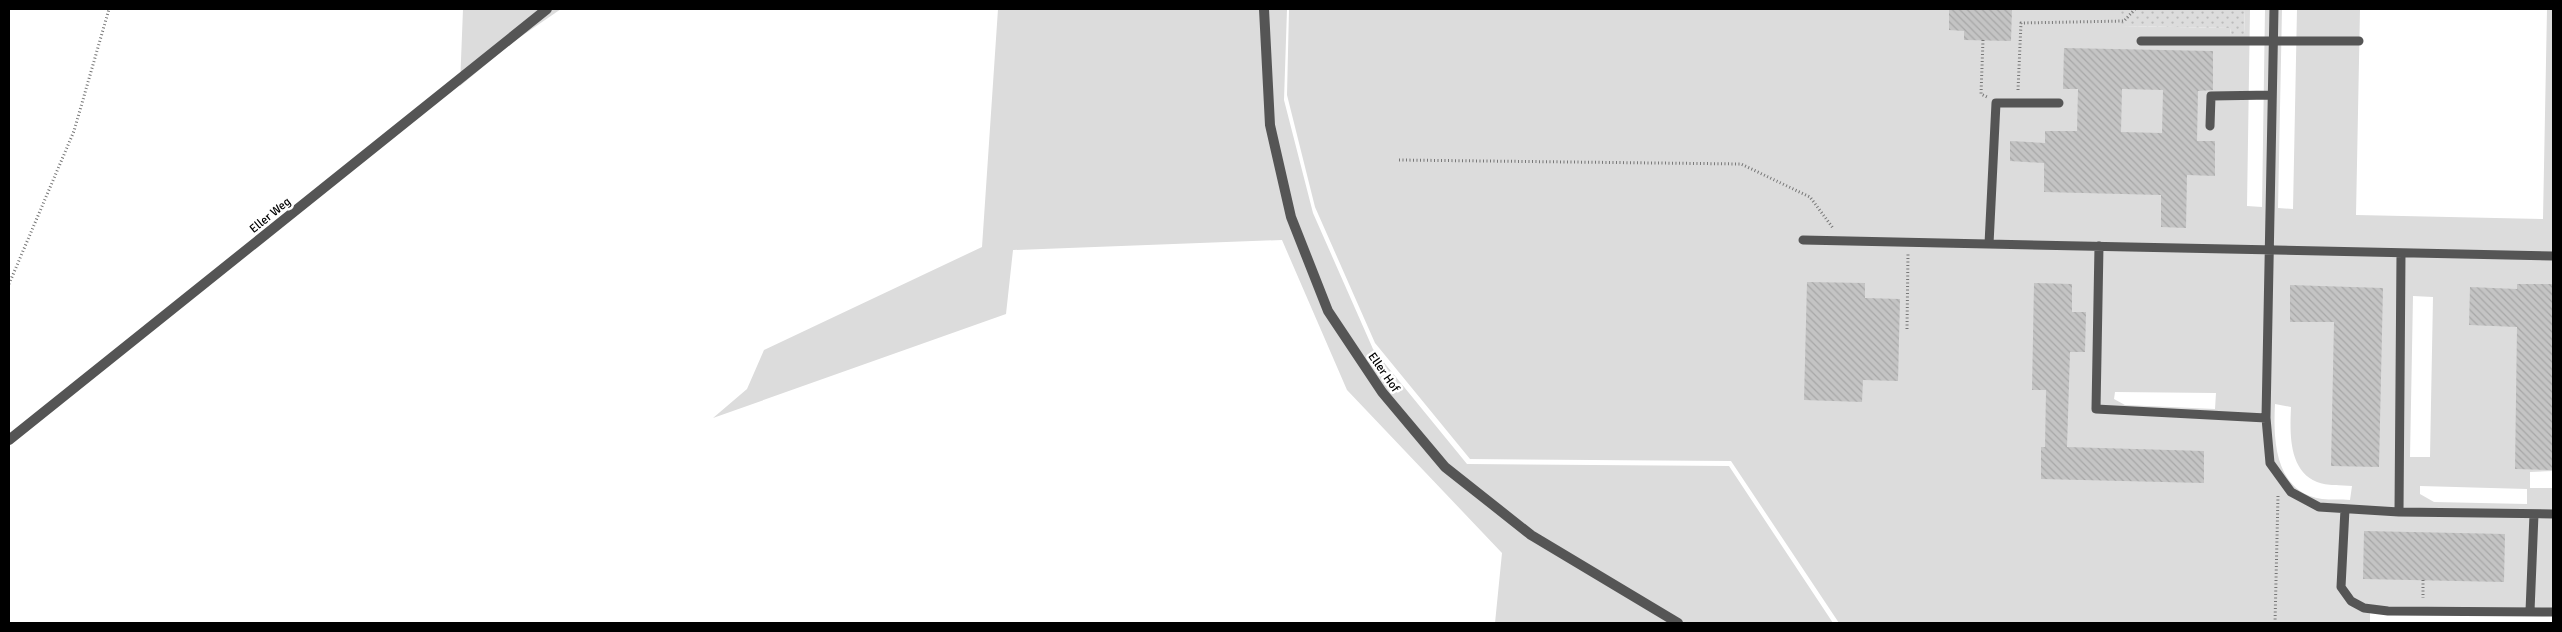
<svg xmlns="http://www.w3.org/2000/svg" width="2562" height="632" viewBox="0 0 2562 632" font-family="Signika,sans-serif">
<defs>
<pattern id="garden-dots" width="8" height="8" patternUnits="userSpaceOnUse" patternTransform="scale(1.25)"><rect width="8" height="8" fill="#dcdcdc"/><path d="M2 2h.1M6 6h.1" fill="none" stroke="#bbb" stroke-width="1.8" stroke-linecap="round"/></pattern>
<pattern id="building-back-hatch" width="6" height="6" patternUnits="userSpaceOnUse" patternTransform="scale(1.25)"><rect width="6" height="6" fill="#c4c4c4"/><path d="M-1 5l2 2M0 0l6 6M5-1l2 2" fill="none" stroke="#a7a7a7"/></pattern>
</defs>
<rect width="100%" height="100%" fill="#fff"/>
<path fill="#dcdcdc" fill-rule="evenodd" d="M463,9H561L513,42L460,86Z
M998,9H1287L1284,100L1313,213L1373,349L1467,464L1729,466L1833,623H1495L1502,553L1347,390L1282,240L1013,250L1006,314L713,418L747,389L764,350L982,247Z
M1289,9H2120V26L2230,28L2231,35H2244L2245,9H2250L2247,206L2262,207L2265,9H2282L2278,208L2293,209L2297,9H2360L2356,215L2543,219L2547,9H2553V471L2530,472V488H2553V615L2370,613V623H1839L1731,461L1470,459L1375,343L1315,207L1287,95ZM2413,296L2433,297L2430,457H2410ZM2115,392L2216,393L2215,409L2125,405L2114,399ZM2275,404L2291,407C2290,432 2288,470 2317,482C2327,486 2341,485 2352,486L2350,500C2341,499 2331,500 2322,499C2275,492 2273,441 2275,404ZM2420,486L2527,489V504L2434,502L2420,494Z"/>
<path fill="url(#garden-dots)" d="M2120,9H2245L2244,35H2231L2230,28L2120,26Z"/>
<path fill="url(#building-back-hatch)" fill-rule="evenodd" d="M1949,9H2012L2011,41L1964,40V31L1949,30Z
M2064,48L2213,51V90L2198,91L2197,141H2215V176L2187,175L2186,228L2161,227V195L2044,192V163L2010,161V141L2045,143V131H2077L2078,89H2063ZM2122,89L2163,90L2162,133L2121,132Z
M1807,282L1865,283V298L1900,299L1898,381L1863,380L1862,402L1804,400Z
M2034,283L2072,284V312H2086L2085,352H2070L2067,447L2204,451V483L2041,479V447H2045L2046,390H2032Z
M2517,284H2553V470L2515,469L2517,327L2469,325L2470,287L2517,289Z
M2290,285L2383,288L2379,467L2331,466L2334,322H2290Z
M2364,531L2505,534L2504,582L2363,579Z"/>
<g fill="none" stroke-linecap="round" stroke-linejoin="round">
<path stroke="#777" stroke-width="3" stroke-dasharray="1 2.5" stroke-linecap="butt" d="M1983,40L1981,94L1987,97
M2018,90L2021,23L2124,21L2135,9
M1399,160L1741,164L1810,197L1833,228
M9,284L74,131L109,9
M1907,329L1908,253
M2423,580V598
M2275,623L2278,496"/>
<path stroke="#555" stroke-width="9" d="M2274,9L2266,418L2270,463L2291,492L2319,507L2399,512L2553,514
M2141,41H2359
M2210,126L2211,96L2272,95
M1803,240L2553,256
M1989,244L1996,103H2059
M2099,246L2096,409L2266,418
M2345,509L2341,587L2351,601L2364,608L2388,611L2553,612
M2399,512L2401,253
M2530,611L2534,514"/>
<path stroke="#555" stroke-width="10" d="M1264,9L1270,125L1291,217L1328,311L1382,392L1445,467L1531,535L1678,623
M9,440L547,9"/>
</g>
<g text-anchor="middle" stroke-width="5" stroke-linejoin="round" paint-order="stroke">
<g font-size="12" fill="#000" stroke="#fff">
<text transform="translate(270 215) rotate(-39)" y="4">Eller Weg</text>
<text transform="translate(1384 372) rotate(55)" y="4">Eller Hof</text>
</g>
</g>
<rect width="2562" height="632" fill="none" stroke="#000000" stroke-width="20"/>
</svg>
